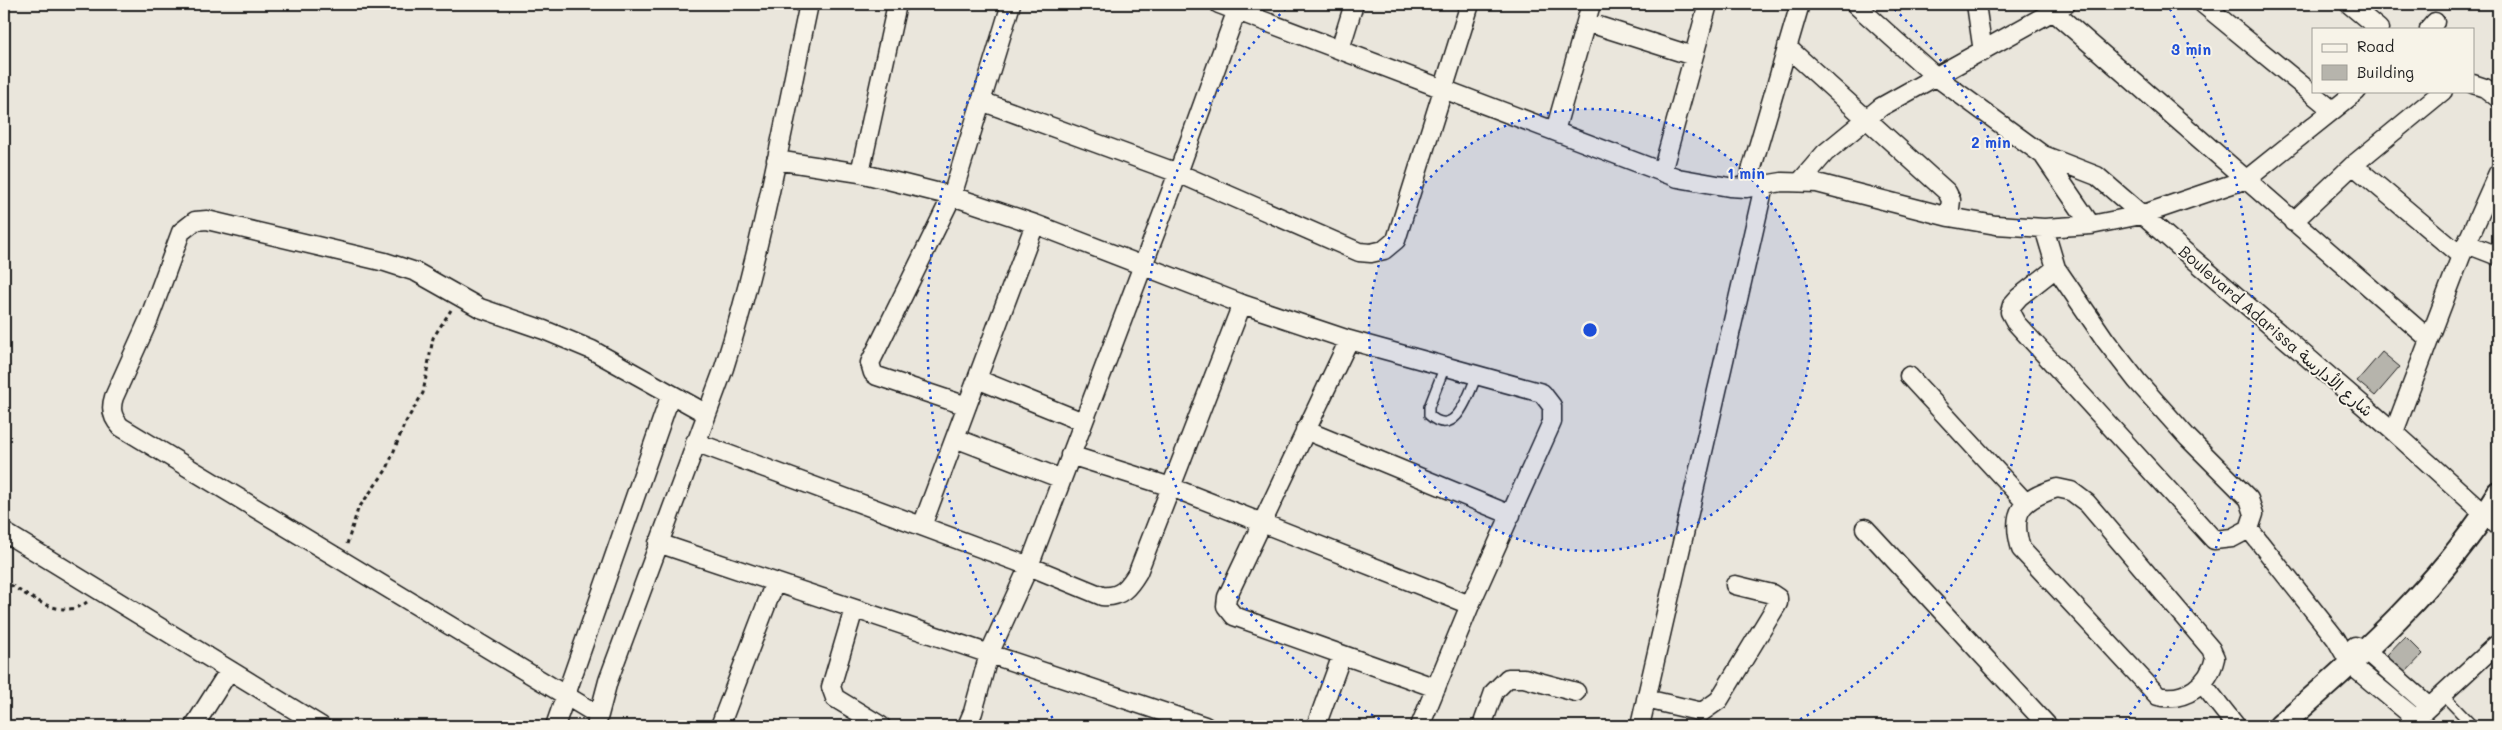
<svg xmlns="http://www.w3.org/2000/svg" width="2502" height="730" viewBox="0 0 2502 730" font-family="Mali,'Playpen Sans Arabic',sans-serif">
<rect width="100%" height="100%" fill="#eae6dc"/>
<filter id="ink" filterUnits="userSpaceOnUse"><feTurbulence type="fractalNoise" baseFrequency=".02" numOctaves="2"/><feDisplacementMap in="SourceGraphic" scale="10" xChannelSelector="R" yChannelSelector="G"/><feConvolveMatrix kernelMatrix="1 2 1 2 8 2 1 2 1" color-interpolation-filters="sRGB"/></filter>
<g filter="url(#ink)">
<path fill="#b6b4ac" stroke="#1c1c1c" d="M2382,352L2400,367L2375,396L2357,381Z
M2405,636L2423,654L2404,674L2386,656Z"/>
<g fill="none" stroke-linecap="round" stroke-linejoin="round">
<g stroke="#1c1c1c" stroke-width="12">
<path id="service" d="M1445,366L1429,407V415C1456,440 1469,393 1477,375
M2442,694L2473,726"/>
</g>
<g stroke="#1c1c1c" stroke-width="21">
<path id="minor" d="M1219,4L1678,178L1729,187L1746,188L1782,182L1817,183L1949,217L1996,225L2044,228L2091,225L2141,215L2247,179L2357,91
M1855,4L1935,76L2043,155L2097,176L2394,432L2498,526
M1976,4L1983,52
M2203,4L2331,109
M2349,4L2379,29
M2054,12L2429,339
M1586,22L1693,56
M2429,29L2435,22
M1787,47L1947,192L1951,200L1949,217
M1340,49L1354,4
M2473,84L2485,88L2498,98
M981,101L1178,173L1359,252L1371,253L1384,250L1396,240L1470,4
M1555,131L1591,4
M2043,155L2091,225
M776,160L860,173L952,196L1035,224L1242,304L1349,340L1542,393L1552,406V422L1470,605L1420,726
M2353,165L2461,256
M1662,172L1708,4
M860,173L897,4
M1800,182L1825,153L1881,107L2066,4
M1746,188L1800,4
M2293,222L2353,165L2443,91
M2044,228L2056,268L2106,341L2137,381L2188,438L2249,499L2254,514L2249,529L2232,538L2214,540L2016,323L2010,312L2012,305L2019,297L2056,268
M2467,244L2498,256
M1349,340L1227,597L1226,606L1234,616L1436,688
M1909,376L2026,503
M977,379L1083,422
M967,406L877,376L873,373L870,363L952,196L1011,4
M1305,430L1511,515
M2394,432L2461,256L2498,173
M955,438L1062,479
M695,442L1029,566L1102,596C1121,598 1129,587 1138,572L1242,304
M1070,455L1171,487L1470,605
M2057,488L2071,491L2087,503L2211,649L2215,658C2209,685 2185,702 2158,696L2021,549C2010,511 2021,500 2057,488Z
M922,526L1035,224
M1865,528L2048,726
M2249,529L2336,639L2351,665L2416,719
M4,532L321,726
M658,543L1205,726
M854,609L831,687L835,698L881,726
M2355,646L2365,650L2429,706
M2202,683L2236,726
M1646,699L1702,712L1719,700L1778,603V598L1772,594L1735,585
M598,715L121,427C112,418 110,409 114,397L149,319L181,232L195,221L207,220L385,262L416,272L480,308L544,330L592,350L707,414
M194,726L229,671
M555,726L671,394
M596,726L608,681L724,368C762,249 783,126 809,4
M720,726L775,582
M967,726L973,712L989,654L1029,566L1178,173L1239,4
M1316,726L1342,655
M1482,726L1494,692L1508,678H1524L1576,692
M1640,726L1764,186
M2408,726L2496,645"/>
</g>
<g stroke="#1c1c1c" stroke-width="26">
<path id="tertiary" d="M2280,726C2360,657 2442,584 2498,493"/>
</g>
<path stroke="#1c1c1c" stroke-width="3" stroke-dasharray="4 4" stroke-linecap="butt" d="M347,544L358,509L387,469L404,425L423,393L433,338L451,310
M4,581C28,595 61,622 87,602"/>
<use href="#service" stroke="#f7f3e8" stroke-width="9"/>
<use href="#minor" stroke="#f7f3e8" stroke-width="18"/>
<use href="#tertiary" stroke="#f7f3e8" stroke-width="22"/>
</g>
</g>
<circle cx="1590" cy="330" r="221" fill="#1d4ed8" fill-opacity=".12"/>
<g fill="none" stroke="#1d4ed8" stroke-width="2.5" stroke-dasharray="2.5 5">
<circle cx="1590" cy="330" r="221"/>
<path d="M1393 726A442 442 0 0 1 1291 4M1889 4A442 442 0 0 1 1787 726"/>
<path d="M1057 724A663 663 0 0 1 1010 9M2170 9A663 663 0 0 1 2123 724"/>
</g>
<g text-anchor="middle" stroke-width="4" stroke-linejoin="round" paint-order="stroke">
<g font-size="16" fill="#1c1c1c" stroke="#f7f3e8">
<text transform="translate(2276 331) rotate(41)" y="6">Boulevard Adarissa شارع الأدارسة</text>
</g>
</g>
<circle cx="1590" cy="330" r="8" fill="#1d4ed8" stroke="#f7f3e8" stroke-width="2.5"/>
<g font-size="15" text-anchor="middle" font-weight="bold" fill="#1d4ed8" stroke="#f7f3e8" stroke-width="4" stroke-linejoin="round" paint-order="stroke">
<text x="2191" y="55">3 min</text>
<text x="1991" y="148">2 min</text>
<text x="1746" y="179">1 min</text>
</g>
<rect width="2502" height="730" fill="none" stroke="#f7f3e8" stroke-width="20"/>
<rect x="10" y="10" width="2482" height="710" fill="none" stroke="#1c1c1c" stroke-width="2" filter="url(#ink)"/>
<rect x="2312" y="28" width="162" height="65" fill="#f7f3e8" stroke="#9f9d96"/>
<rect x="2322" y="44" width="25" height="8" fill="#f7f3e8" stroke="#9f9d96"/>
<text x="2357" y="52" font-size="15" fill="#1c1c1c">Road</text>
<rect x="2322" y="65" width="25" height="15" fill="#b6b4ac" stroke="#9f9d96"/>
<text x="2357" y="78" font-size="15" fill="#1c1c1c">Building</text>
</svg>
